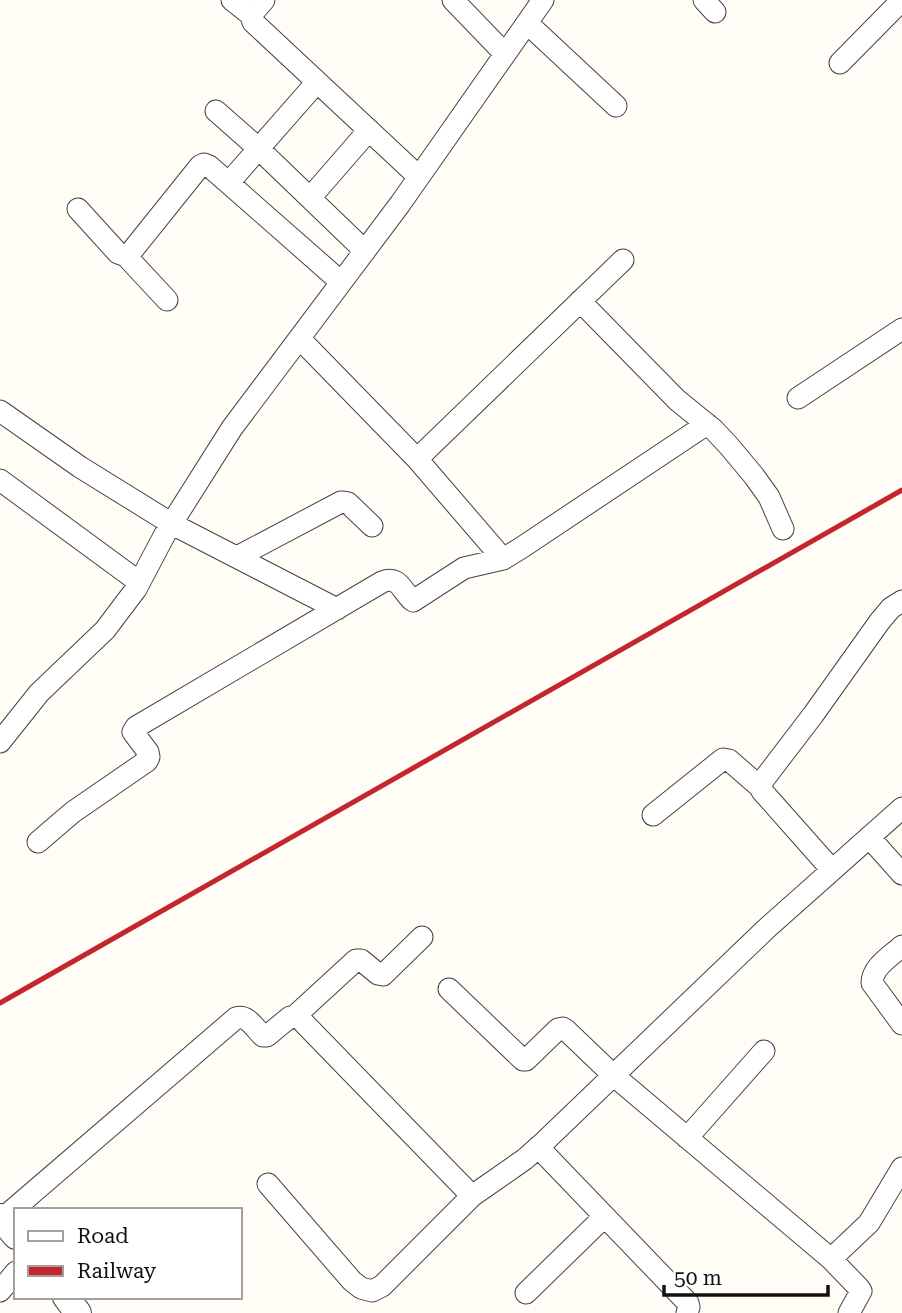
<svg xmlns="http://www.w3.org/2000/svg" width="902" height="1313" viewBox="0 0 902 1313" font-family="'Roboto Serif',serif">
<rect width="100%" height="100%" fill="#fffdf5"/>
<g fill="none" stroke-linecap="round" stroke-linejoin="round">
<g stroke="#444" stroke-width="23">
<path id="minor" d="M232,0L251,15
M264,0L251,15L253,22L419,177
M453,0L505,54
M704,0L715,12
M527,23L616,106
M840,63L902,0
M216,111L259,149L365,251
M225,180L341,282
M310,198L369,130
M78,209L118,253L126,256L131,252L200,166L204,164L209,166L225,180L232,179L317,82
M126,256L167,300
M580,301L677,400L714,430L729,446L754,476L769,497L783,529
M300,339L417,459L503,559
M798,398L902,329
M0,411L80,467L172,524L337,609
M417,459L623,260
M0,480L139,582
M237,557L341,502L348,503L372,526
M0,742L39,693L105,630L136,589L165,534L232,428L400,204L543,0
M653,815L723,759L729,760L760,787
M869,837L902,874
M38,842L73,812L147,761L149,757L148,752L133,732L136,727L382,582C400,575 401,591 413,601L464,568L503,559L521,548L707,424
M832,870L762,791L760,787L761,783L813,715L880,621L891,608L902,601
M902,946C891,956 872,967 872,983L902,1024
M449,989L523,1060H526L558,1029L563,1028L566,1030L613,1075L831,1259L859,1288L861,1291L849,1313
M295,1016L356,960H361L378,974L383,975L422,937
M687,1138L764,1051
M538,1147L688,1303L689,1307L687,1313
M268,1184L352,1281L361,1288L372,1291L382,1286L472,1196L525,1159L544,1142L766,929L902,808
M2,1219L236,1018C248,1014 255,1029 263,1036H267L290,1017L299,1018L472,1196
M831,1259L869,1223L902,1168
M0,1291L16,1272
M526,1293L604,1217"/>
</g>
<g stroke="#444" stroke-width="28">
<path id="tertiary" d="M0,1217L16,1236
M66,1297L78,1313"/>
</g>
<use href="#minor" stroke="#fff" stroke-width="21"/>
<use href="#tertiary" stroke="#fff" stroke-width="26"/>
<path stroke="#c4262e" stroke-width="5" d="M0,1003L902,490"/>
</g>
<rect x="14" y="1208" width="228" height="91" fill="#ffffff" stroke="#a0a0a0" stroke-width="2"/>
<rect x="28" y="1231" width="35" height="10" fill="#ffffff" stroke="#a0a0a0" stroke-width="2"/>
<text x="77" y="1243" font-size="21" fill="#111111">Road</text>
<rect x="28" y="1266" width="35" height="10" fill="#c4262e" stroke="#a0a0a0" stroke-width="2"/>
<text x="77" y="1278" font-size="21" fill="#111111">Railway</text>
<path d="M664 1285v10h164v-10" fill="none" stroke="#111111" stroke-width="3.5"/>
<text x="674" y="1285" font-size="21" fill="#111111" stroke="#ffffff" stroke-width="5" paint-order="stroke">50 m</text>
</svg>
